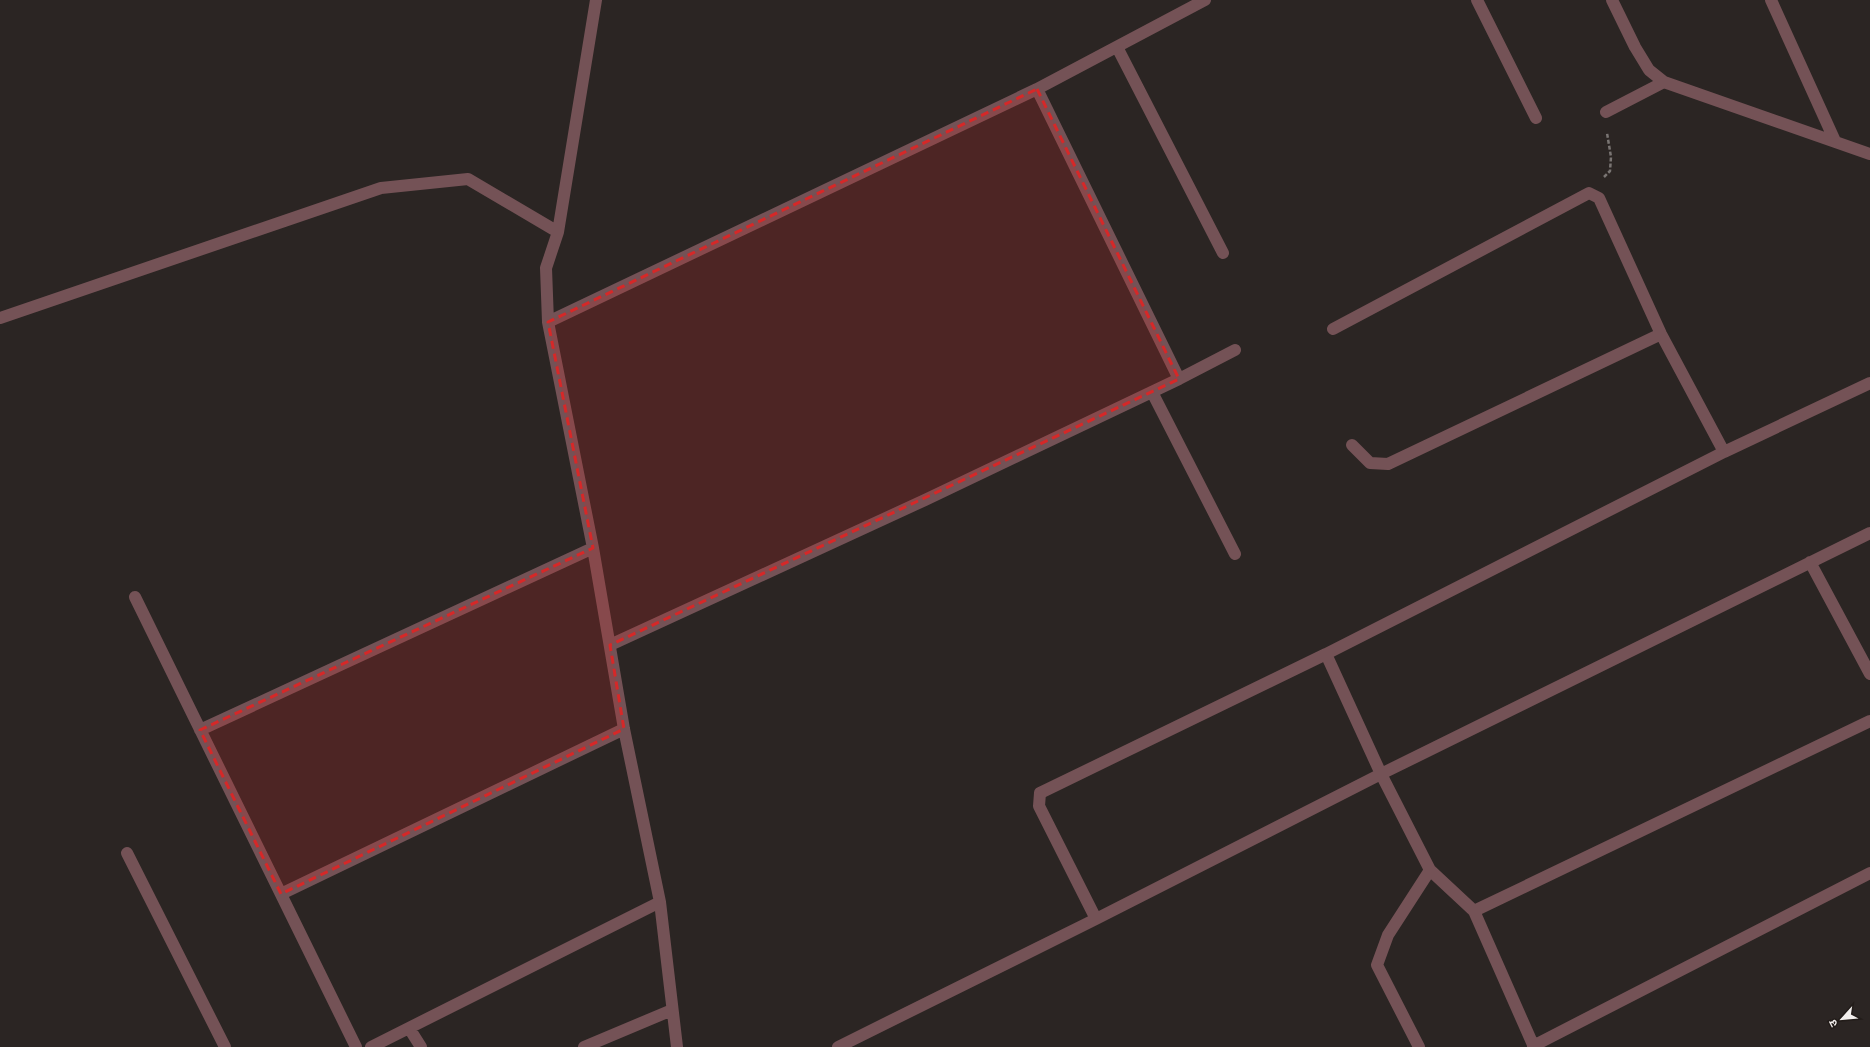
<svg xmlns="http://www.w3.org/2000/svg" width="1870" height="1047" viewBox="0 0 1870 1047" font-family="'Exo 2','Noto Sans Devanagari',sans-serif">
<rect width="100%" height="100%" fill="#2b2523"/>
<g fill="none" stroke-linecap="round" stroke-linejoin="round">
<path stroke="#7a7573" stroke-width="2.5" stroke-dasharray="4 2" stroke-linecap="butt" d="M1604,177L1610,171L1611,157L1607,133"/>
<path stroke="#745256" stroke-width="12" d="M596,0L558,232L546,268L548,322L593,548L624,729L660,902L677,1047
M1477,0L1536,118
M1612,0L1635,47L1649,70L1664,82L1870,154
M1771,0L1835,141
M1117,47L1223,253
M1037,89L1179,379
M1606,112L1664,82
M0,318L381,188L468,179L558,232
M548,322L1037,89L1205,0
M1333,329L1589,193L1599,198L1661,334L1724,452
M1152,392L1235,554
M1352,445L1370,463L1388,464L1661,334
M1810,562L1870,674
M135,597L356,1047
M610,645L925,500L1179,379L1235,350
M200,730L593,548
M127,853L225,1047
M281,894L624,729
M1474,911L1870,721
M1096,919L1039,806L1040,793L1326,654
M409,1028L421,1047
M1533,1046L1870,873
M371,1047L660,902
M584,1047L672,1010
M838,1047L1096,919L1381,774L1870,533
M1419,1047L1377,965L1388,935L1430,870
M1534,1047L1474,911L1430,870L1381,774L1326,654L1724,452L1870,383"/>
</g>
<path fill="#d62828" fill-opacity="0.2" stroke="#d62828" stroke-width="3" stroke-dasharray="8 5" stroke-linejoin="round" d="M1037,89L1179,379L610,645L624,729L281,894L200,730L593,548L548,322Z"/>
<g transform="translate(1842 1019) rotate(243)" stroke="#221c19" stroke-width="3" paint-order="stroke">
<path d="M0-3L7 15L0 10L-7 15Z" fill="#f3efed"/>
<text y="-6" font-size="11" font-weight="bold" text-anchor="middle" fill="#f3efed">उ</text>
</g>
</svg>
